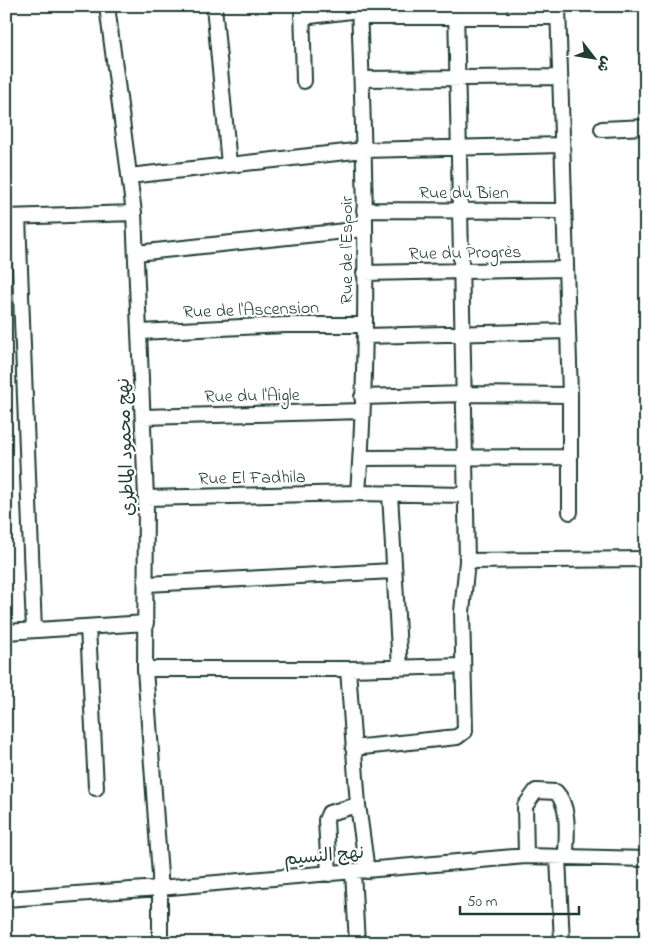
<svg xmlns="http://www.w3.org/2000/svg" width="652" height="949" viewBox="0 0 652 949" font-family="'Indie Flower','Playpen Sans Arabic',sans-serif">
<rect width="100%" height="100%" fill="#fff"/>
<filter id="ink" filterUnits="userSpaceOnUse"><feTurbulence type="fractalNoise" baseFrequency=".02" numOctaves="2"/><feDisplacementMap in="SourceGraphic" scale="10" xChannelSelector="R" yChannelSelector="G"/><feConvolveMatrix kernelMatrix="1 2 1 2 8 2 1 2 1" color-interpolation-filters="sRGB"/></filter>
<g filter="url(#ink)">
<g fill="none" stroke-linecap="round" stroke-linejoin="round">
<g stroke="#1f3d34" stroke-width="18">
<path id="minor" d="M107,6L134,213L146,498L145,669L160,875V943
M214,6L229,164
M302,6L304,81
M558,6L570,395V512
M302,17L359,10
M360,17H558
M362,79L560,77
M602,129L646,127
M129,176L364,150L561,145
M364,210L563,211
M6,217L134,213
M18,217L34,630
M136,253L364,229
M364,273L566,269
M140,332L285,325H364
M365,336L568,331
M362,397L464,394L570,395
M143,417L362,411
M361,458L570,457
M358,493C370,331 365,168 359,6
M390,494L400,668
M146,498L358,493L465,495
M467,561L646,559
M147,584L393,571
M88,627L96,788
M6,632L146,623
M145,669H348L463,666
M348,669L358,805L367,871
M353,748L457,737L465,731L462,612L467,561L456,6
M526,856L525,806L536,791L556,792C571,808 566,837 566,857
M558,857L562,943
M353,872L357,943
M329,874L326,820L329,813L358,805
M6,899L159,888L526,856L646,859"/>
</g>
<use href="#minor" stroke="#fff" stroke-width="14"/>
</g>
</g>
<g text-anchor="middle" stroke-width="4.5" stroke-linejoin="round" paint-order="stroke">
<g font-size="18" fill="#1f3d34" stroke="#fff">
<text x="464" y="198">Rue du Bien</text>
<text transform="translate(346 250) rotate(-90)" y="6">Rue de l'Espoir</text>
<text transform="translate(465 252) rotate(-1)" y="6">Rue du Progrès</text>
<text transform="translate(251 309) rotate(-2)" y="6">Rue de l'Ascension</text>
<text transform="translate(252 395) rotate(-1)" y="6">Rue du l'Aigle</text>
<text transform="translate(125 447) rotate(-92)" y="6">نهج محمود الماطري</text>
<text transform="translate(252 477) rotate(-1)" y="6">Rue El Fadhila</text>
<text transform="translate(324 855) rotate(-5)" y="6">نهج النسيم</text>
</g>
</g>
<rect width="652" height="949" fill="none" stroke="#fff" stroke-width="25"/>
<rect x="12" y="12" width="627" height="924" fill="none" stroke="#1f3d34" stroke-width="2" filter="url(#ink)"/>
<g transform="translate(594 58) rotate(121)" stroke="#ffffff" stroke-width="4" paint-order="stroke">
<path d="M0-4L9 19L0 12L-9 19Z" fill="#1f3d34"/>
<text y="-8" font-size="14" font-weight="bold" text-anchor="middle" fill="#1f3d34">ش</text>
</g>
<path d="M460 906v8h119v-8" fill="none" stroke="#1f3d34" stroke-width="2.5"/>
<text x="467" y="906" font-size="15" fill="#1f3d34" stroke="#ffffff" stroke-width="4" paint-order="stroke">50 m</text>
</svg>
